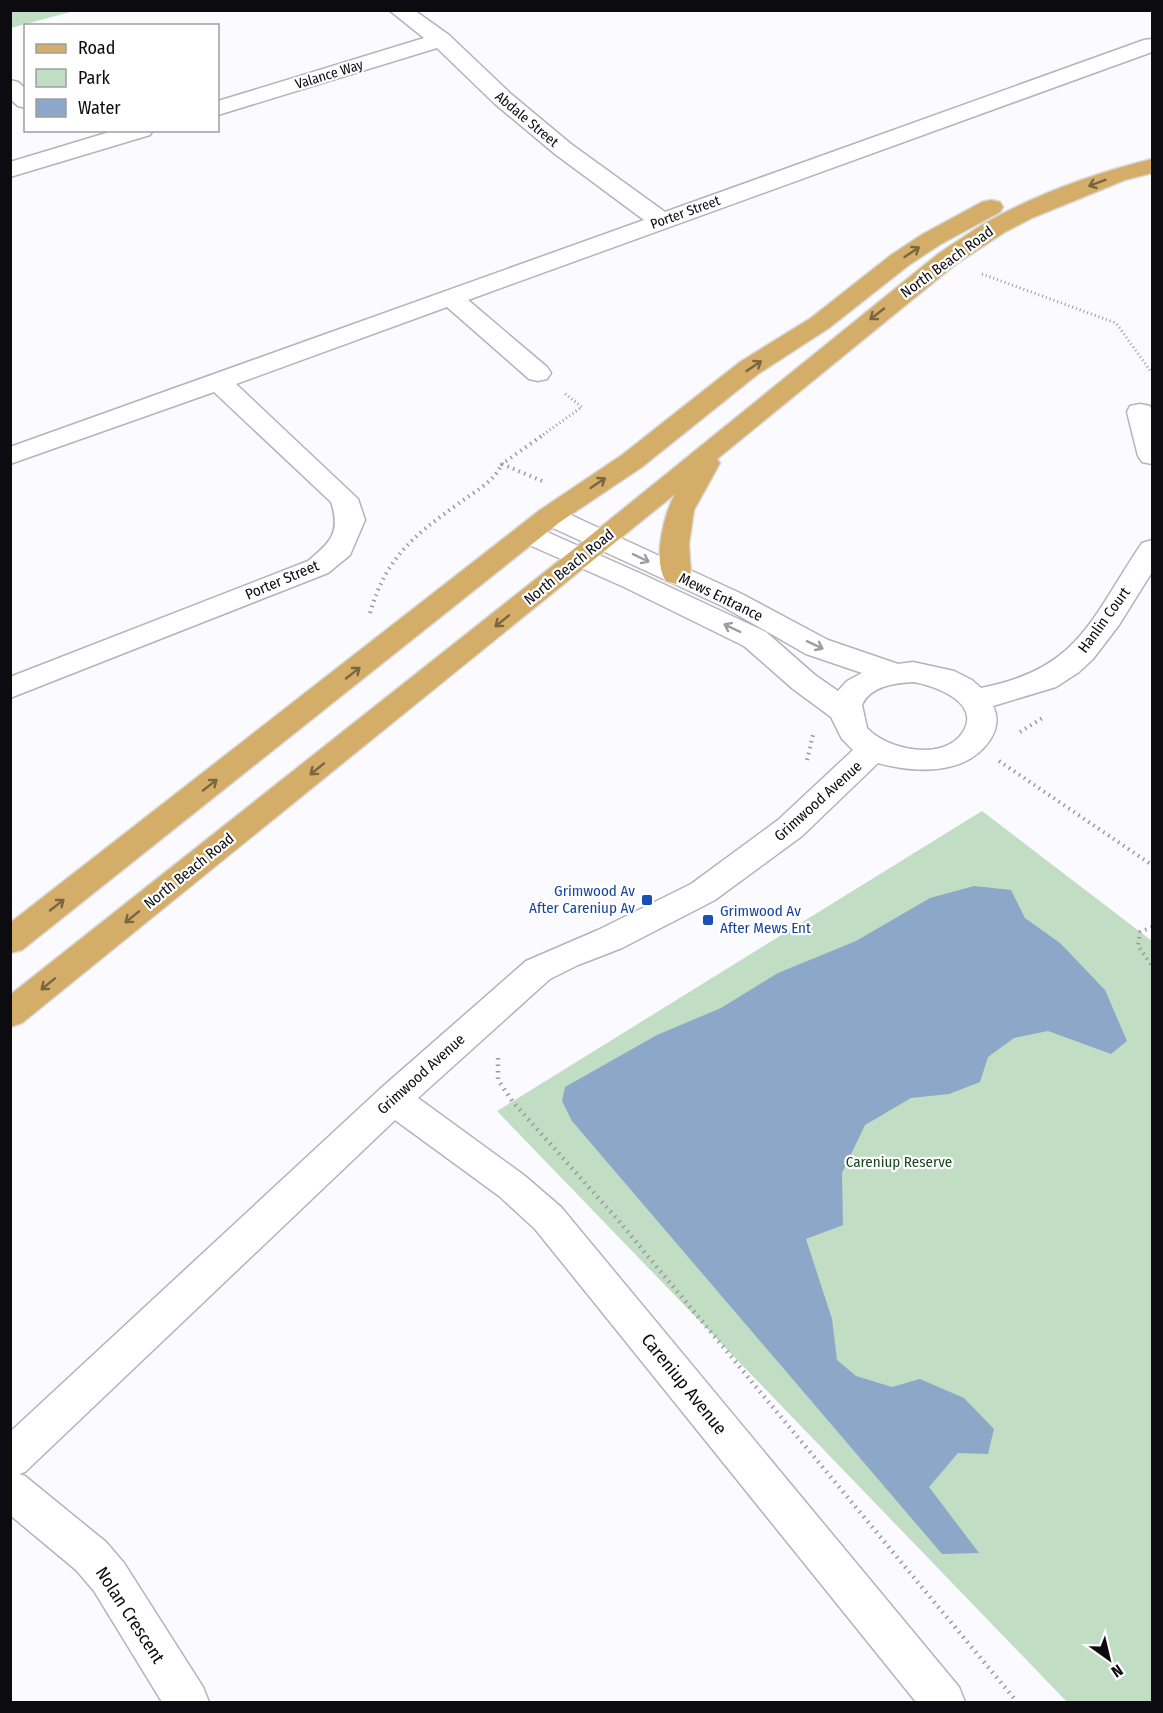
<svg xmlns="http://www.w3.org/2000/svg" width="1163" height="1713" viewBox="0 0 1163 1713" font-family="'Fira Sans Condensed',sans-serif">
<rect width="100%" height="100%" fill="#fbfaff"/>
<path fill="#c1ddc3" d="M11,10H74V11L11,28Z
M982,811L1152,941V1702H1067L497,1111Z"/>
<path fill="#8da7c8" d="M974,886L1011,890L1025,918L1060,943L1105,990L1127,1041L1111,1054L1048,1031L1014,1038L988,1057L980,1082L949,1094L911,1098L865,1125L842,1173L843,1225L806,1239L832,1319L837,1360L856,1376L892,1387L920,1379L964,1398L994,1429L988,1454L958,1453L929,1487L979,1553L942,1554L572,1121L562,1101L565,1087L657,1035L721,1008L778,973L856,941L930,898Z"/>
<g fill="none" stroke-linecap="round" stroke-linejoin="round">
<g stroke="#b4b2be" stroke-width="3">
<path id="minor" d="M389,10H414L449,35L511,94L571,144L665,212L1144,40L1152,39V52L468,300L547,367L551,373L547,379L538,381L529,379L447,307L236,384L358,499L365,520L350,555L328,573L10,698V677L308,561C331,542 341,532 331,502L214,392L10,464V447L644,220L555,154L495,104L437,48L218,115V101L424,38Z
M10,80L18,82L26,89V108L18,106L10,99Z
M116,130H153L150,135L10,177V162Z
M1140,404L1150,406L1152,411V464L1142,462L1138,456L1127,412L1130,406Z
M550,508L560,510L742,594L828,640L898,664L913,662L954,671L972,680L981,688C1080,669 1091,618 1142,543L1152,540V572L1119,625L1093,659L1079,672L1056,687L993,706C999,718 997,729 990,740C966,776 914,773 878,763L802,836L715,900L622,948L578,965L550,979L418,1098L525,1176L561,1207L959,1687L965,1702H916L535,1229L499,1196L395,1120L25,1472L19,1474L25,1476L106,1542L124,1563L203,1687L209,1702H162L94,1591L76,1570L10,1515V1432L380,1089L526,961L598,930L691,884L778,820L853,750L842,739L831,717L793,689L744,646L624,587L518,540L514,534L518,528L528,525L538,528L644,575L766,632L815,675L838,691L847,681L862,673L806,654L722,606L540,522L536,516L540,510ZM913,682C933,685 982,702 963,732C944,762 887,750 867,728L862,705C870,686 895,683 913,682Z"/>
</g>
<g stroke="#d8d8d9" stroke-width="3">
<path id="major" d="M1152,159V173L1125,180L1032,218L1005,232L956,264L717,459L720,463L694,510L689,544L691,575L686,581L676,584L666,581C652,561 664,514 675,494L22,1023L10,1027V995L570,552L938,254C955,243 971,231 989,221C1039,193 1096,173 1152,159Z
M991,200L1000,202L1003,207L1000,212L941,244L909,265L829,328L758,374L642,467L560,522L22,950L10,953V923L540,510L622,455L740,362L811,318L891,255L923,234L982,202Z"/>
</g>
<path stroke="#9b9a9f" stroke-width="3" stroke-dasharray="1 3" stroke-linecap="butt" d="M982,274L1116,323L1152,373
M540,437L582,407L563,392"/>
<path stroke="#9b9a9f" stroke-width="4" stroke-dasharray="1.5 4.5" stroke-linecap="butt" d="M542,481L502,464L543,435
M370,613C386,558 413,536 458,504C475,491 493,483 502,464
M1020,732L1044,717
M807,760L813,735
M999,761L1152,865
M1152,927L1140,932L1138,946L1152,966"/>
<path stroke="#9b9a9f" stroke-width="4.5" stroke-dasharray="1.5 5" stroke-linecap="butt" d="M498,1058V1080L513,1102L618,1220L1017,1702"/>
<use href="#minor" fill="#fff" fill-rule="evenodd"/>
<use href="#major" fill="#d4ae68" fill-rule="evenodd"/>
</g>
<defs><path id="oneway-shaft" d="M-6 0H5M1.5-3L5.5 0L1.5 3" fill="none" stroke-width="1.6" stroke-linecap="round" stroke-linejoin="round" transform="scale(1.5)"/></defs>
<g stroke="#7a6540">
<use href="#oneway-shaft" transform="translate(1097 183) rotate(159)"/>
<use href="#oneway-shaft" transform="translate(912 252) rotate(-34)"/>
<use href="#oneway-shaft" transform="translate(877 314) rotate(142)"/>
<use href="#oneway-shaft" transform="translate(754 366) rotate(-34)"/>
<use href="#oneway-shaft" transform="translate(598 483) rotate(-34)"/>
<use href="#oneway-shaft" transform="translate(502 621) rotate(141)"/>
<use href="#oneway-shaft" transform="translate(353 673) rotate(-38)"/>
<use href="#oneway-shaft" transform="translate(317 769) rotate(141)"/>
<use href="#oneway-shaft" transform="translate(210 785) rotate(-38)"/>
<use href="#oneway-shaft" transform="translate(57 905) rotate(-38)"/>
<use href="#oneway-shaft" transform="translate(132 917) rotate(141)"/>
<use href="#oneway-shaft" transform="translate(48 984) rotate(141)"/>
</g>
<g stroke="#9e9e9f">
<use href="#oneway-shaft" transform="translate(641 558) rotate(26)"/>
<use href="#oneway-shaft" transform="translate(732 628) rotate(-154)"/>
<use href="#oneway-shaft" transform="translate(815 645) rotate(25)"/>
</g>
<g fill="#1a4fb4" stroke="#fff" stroke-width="2">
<rect x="641" y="894" width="12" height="12" rx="3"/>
<rect x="702" y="914" width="12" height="12" rx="3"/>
</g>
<g text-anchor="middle" stroke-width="4.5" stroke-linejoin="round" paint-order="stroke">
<g font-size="14" fill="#0c0c10" stroke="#fff">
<text transform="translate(329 74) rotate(-17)" y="5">Valance Way</text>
<text transform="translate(527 119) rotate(40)" y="5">Abdale Street</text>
<text transform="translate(685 212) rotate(-20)" y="5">Porter Street</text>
</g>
<g font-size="15" fill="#0c0c10" stroke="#fff">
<text transform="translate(947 262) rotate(-36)" y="5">North Beach Road</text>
<text transform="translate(569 567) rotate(-39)" y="5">North Beach Road</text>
<text transform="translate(282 580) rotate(-23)" y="5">Porter Street</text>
<text transform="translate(721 597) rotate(26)" y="5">Mews Entrance</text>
<text transform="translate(1104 620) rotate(-54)" y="5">Hanlin Court</text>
<text transform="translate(818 801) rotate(-42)" y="5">Grimwood Avenue</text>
<text transform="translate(189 871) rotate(-39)" y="5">North Beach Road</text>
<text transform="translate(421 1074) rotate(-42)" y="5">Grimwood Avenue</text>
</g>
<g font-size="15" fill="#164399" stroke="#fff" text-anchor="end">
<text x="635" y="896">Grimwood Av<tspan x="635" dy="17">After Careniup Av</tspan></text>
<text x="720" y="916" text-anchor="start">Grimwood Av<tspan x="720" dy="17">After Mews Ent</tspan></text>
</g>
<g font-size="15" fill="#16481f" stroke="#fff">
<text x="899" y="1167">Careniup Reserve</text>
</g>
<g font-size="18" fill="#0c0c10" stroke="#fff">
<text transform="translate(684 1384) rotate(51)" y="6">Careniup Avenue</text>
<text transform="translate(130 1615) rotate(57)" y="6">Nolan Crescent</text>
</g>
</g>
<rect width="1163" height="1713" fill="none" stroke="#0c0c10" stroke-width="24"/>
<rect x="24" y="24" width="195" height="108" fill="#ffffff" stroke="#9e9e9f" stroke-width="1.5"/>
<rect x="36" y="44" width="30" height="9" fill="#d4ae68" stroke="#9e9e9f" stroke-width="1.5"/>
<text x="78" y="54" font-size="18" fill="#0c0c10">Road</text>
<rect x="36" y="69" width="30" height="18" fill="#c1ddc3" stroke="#9e9e9f" stroke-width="1.5"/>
<text x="78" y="84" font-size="18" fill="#0c0c10">Park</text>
<rect x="36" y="99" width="30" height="18" fill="#8da7c8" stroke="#9e9e9f" stroke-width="1.5"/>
<text x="78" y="114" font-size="18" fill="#0c0c10">Water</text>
<g transform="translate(1109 1659) rotate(146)" stroke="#ffffff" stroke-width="4.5" paint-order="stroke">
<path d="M0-4.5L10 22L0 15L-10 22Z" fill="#0c0c10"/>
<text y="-9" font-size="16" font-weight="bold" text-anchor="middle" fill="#0c0c10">N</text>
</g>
</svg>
